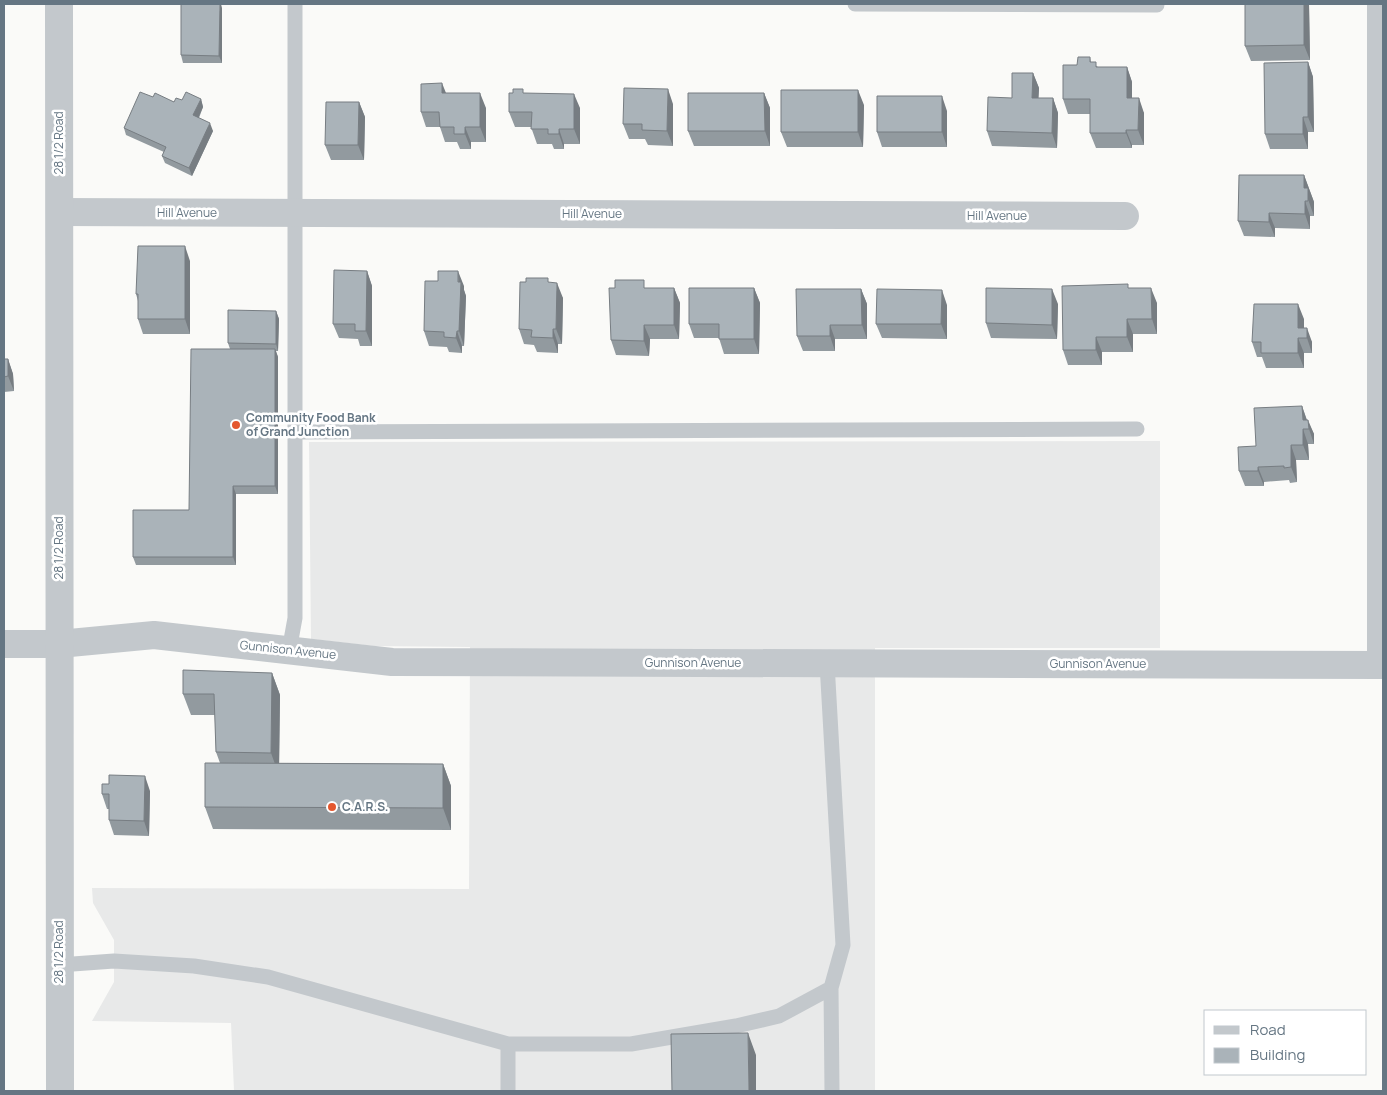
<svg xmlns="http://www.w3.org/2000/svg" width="1387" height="1095" viewBox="0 0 1387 1095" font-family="Manrope,sans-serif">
<rect width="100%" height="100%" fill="#fafaf8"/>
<path fill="#e8e9e9" d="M1160,441V648H875V1091H234L231,1023L92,1021L114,982V940L93,903L92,888L469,889L470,647L374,646L311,639L309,442Z"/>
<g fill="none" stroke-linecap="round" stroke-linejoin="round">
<path stroke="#c3c8cc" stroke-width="15" d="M855,4L1157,5
M295,432L1137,429
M289,651L295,618V4
M827,663L843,945L831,988L832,1091
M59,965L114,961L194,966L268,977L508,1044H631L736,1026L779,1016L831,988
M508,1044V1091"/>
<path stroke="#c3c8cc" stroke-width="28" d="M1381,4V665
M60,212L1125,216
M4,644H59L154,635L392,662L1383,665"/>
<path stroke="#c3c8cc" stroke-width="28" d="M59,4L60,1091"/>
</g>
<path fill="#929a9f" d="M1309,4L1310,60L1251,61L1245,46Z
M222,8V63H183L181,55Z
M1090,57L1091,62L1098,67H1127L1132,82V98L1144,113V145H1132V148H1096L1090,133V114H1068L1063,99L1077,65Z
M1308,62L1313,77L1314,132H1308V149H1270L1265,134Z
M1033,73L1039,88L1038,98H1053L1058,113L1057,148L992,146L987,131L1012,98Z
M446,93L486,108V142H471V149H460L457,142H445L440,127H426L421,112Z
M524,93L580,108V144H564V149H554L552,144H537L531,127H515L509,112Z
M764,93L770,108V146H694L688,131Z
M153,97L174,102L182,100L201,99L203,107L199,118L213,131L192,176L165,163L162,156L164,152L126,135L124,128Z
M359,102L365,117L364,160H331L325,145Z
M673,104V146L648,145L645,139H629L623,124Z
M864,105L863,147H787L781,132Z
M947,111V147H882L877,132Z
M1304,175L1314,202V216H1310V229L1275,228V237L1244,236L1238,221Z
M190,261V334H143L138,319V301L136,294Z
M367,271L372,286V346H360L358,339L339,338L333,324Z
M549,283L563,298L562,344H558V353L537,352L534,345L524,344L519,329Z
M464,286V290L466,296L464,346H462V353L449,352L447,347L429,346L424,331Z
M647,288H674L680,303L679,339H650L649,356L616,355L611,340Z
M754,288L760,303L759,354H724L719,338H694L689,324Z
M1130,288L1157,303V334H1133V352H1102V365H1068L1063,350Z
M861,289L867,304V339H835V351H803L797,336Z
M1058,304L1057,339L991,338L986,323Z
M947,305V339L882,338L876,324Z
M276,311L279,319L278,351H276L278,357V494H236V565H136L133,557L189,510L230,349L228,343Z
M1304,319V328L1312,342V353H1304V368H1266L1262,357H1257L1252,342Z
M4,359H8L13,374L14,391L4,392Z
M1302,406L1307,420L1314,434V444H1308L1309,460H1296L1297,482L1290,483L1289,480L1264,482V486H1245L1239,471L1256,446Z
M272,673L280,695L279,763L443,764L451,786V830L213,829L205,807L220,763L216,752L215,715H191L183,694Z
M150,791L149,836L114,835L109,820V809H107L102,794Z"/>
<path fill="#777d82" d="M220,4H221L222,8V63L219,56Z
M1304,4H1309L1310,60L1304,45Z
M1308,62L1313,77L1314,132L1308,117Z
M1127,67L1132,82V113L1127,98Z
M1033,73L1039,88L1038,112L1032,98Z
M442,83L448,98L442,93Z
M668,89L673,104V146L667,131Z
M858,90L864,105L863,147L858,132Z
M480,93L486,108V142L480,127Z
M764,93L770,108V146L765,131Z
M574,94L580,108V144L574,129Z
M942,96L947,111V147L942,132Z
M1053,98L1058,113L1057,148L1052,133Z
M1139,98L1144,113V145L1138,130Z
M201,99L203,107L196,123L193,115Z
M359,102L365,117L364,160L358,145Z
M1303,117L1308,132V149L1303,134Z
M210,123L213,131L192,176L189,168Z
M465,127L471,142V149L465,134Z
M559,129L564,144V149L559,134Z
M1126,130L1132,145V148L1126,133Z
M1304,175L1314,202V216L1304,188Z
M1305,201L1310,216V229L1305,214Z
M1269,213L1275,228V237L1269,222Z
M185,246L190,261V334L185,319Z
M367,271L372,286V346L366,331Z
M458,271L464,286V290L466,296L464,346L459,331Z
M557,283L563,298L562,344L556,329Z
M674,288L680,303L679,339L674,325Z
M754,288L760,303L759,354L754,339Z
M1151,288L1157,303V334L1152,319Z
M861,289L867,304V339L862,325Z
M1052,289L1058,304L1057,339L1052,325Z
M942,290L947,305V339L941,324Z
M1298,304L1304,319V338L1298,328Z
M276,311L279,319L278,351L276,344Z
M1127,319L1133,334V352L1127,337Z
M644,325L650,339L649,356L644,341Z
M830,325L835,339V351L830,336Z
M1307,328L1312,342V353L1307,338Z
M553,329L558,344V353L553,338Z
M457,331L462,346V353L456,338Z
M1096,337L1102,352V365L1096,350Z
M1298,338L1304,353V368L1298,353Z
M275,349L278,357V494L275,486Z
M8,359L13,374L14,391L8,376Z
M1302,406L1307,421L1303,420Z
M1308,420L1314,434V444L1309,429Z
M1303,429L1308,444L1309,460L1303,445Z
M1291,445L1296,460L1297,482L1291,467Z
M1258,467L1264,482V486L1258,471Z
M233,486L236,494V565L233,557Z
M272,673L280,695L279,775L271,753Z
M443,764L451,786V830L443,808Z
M145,776L150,791L149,836L144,821Z
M748,1033L756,1055V1091H749Z"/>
<path fill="#aab3b9" stroke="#777d82" d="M181,4H220L219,56L181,55Z
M1245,4H1304V45L1245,46Z
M1078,57H1090V62H1096V67H1127V98H1139L1138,130H1126V133H1090V99H1063V65H1077Z
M1308,62V117H1303V134H1265L1264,63Z
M1012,73H1033L1032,98H1053L1052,133L987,131L988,97L1012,98Z
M442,83V93H480V127H465V134H454V127H440L439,112H421V84Z
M624,88L668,89L667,131L642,130V124H623Z
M513,89H523V93L574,94V129H559V134H548V129H531L532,112H509V93H513Z
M781,90H858V132H781Z
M140,92L153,97L155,93L174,102L176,98L182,100L186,92L201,99L193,115L210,123L189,168L162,156L166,147L124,128Z
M688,93H764L765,131H688Z
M877,96H942V132H877Z
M326,102H359L358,145H325Z
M1239,175H1304V188H1308V201H1305V214L1269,213V222L1238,221Z
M138,246H185V319H138V294H136Z
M334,270L367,271L366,331H355V324H333Z
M438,271H458V282H461L459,331H457L456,338L444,337V332L424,331L425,281H438Z
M526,278H548V282L557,283L556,329H553V338L531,337L532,330L519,329L520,282H526Z
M615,280H644V288H674V325H644V341L611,340L609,288H615Z
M1128,284V288H1151L1152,319H1127V337H1096V350H1063L1062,286Z
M689,288H754V339H719V324H689Z
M986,288L1052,289V325L986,323Z
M796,289H861L862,325H830V336H797Z
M877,289L942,290L941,324H876Z
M1254,304H1298V328H1307V338H1298V353H1261V342H1252Z
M228,310L276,311V344L228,343Z
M191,349H275V486H233V557H133V510H189Z
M4,359H8V376L4,377Z
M1302,406L1303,420H1308L1309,429H1303V445H1291V467L1284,468V466L1258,467V471H1239L1238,447L1256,446L1254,408Z
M183,670L272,673L271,753L216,752L214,694H183Z
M205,763L443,764V808L205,807Z
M109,775L145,776L144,821L109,820V794H102V784H109Z
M748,1033L749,1091H672L671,1034Z"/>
<g fill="#e4572e" stroke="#fff" stroke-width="2">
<circle cx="236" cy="425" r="5"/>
<circle cx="332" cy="807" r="5"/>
</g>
<g text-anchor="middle" stroke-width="5" stroke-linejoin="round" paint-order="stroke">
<g font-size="12" fill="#657683" stroke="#fff">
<text transform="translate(59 143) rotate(-90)" y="4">28 1/2 Road</text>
<text x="187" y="217">Hill Avenue</text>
<text x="592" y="218">Hill Avenue</text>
<text x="997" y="220">Hill Avenue</text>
<text transform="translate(59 548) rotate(-90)" y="4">28 1/2 Road</text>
<text transform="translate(288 650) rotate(6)" y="4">Gunnison Avenue</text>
<text x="693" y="667">Gunnison Avenue</text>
<text x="1098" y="668">Gunnison Avenue</text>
<text transform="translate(59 952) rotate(-90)" y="4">28 1/2 Road</text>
</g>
<g font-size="12" font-weight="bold" fill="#657683" stroke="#fff" text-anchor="start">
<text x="246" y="422">Community Food Bank<tspan x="246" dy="14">of Grand Junction</tspan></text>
<text x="342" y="811">C.A.R.S.</text>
</g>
</g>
<rect width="1387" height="1095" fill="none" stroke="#657683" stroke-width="10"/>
<rect x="1204" y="1010" width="162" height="65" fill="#ffffff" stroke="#c1c8cd"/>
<rect x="1214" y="1026" width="25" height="8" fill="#c3c8cc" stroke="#c1c8cd"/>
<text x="1250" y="1035" font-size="15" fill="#657683">Road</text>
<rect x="1214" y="1048" width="25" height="15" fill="#aab3b9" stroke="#c1c8cd"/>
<text x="1250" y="1060" font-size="15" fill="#657683">Building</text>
</svg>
